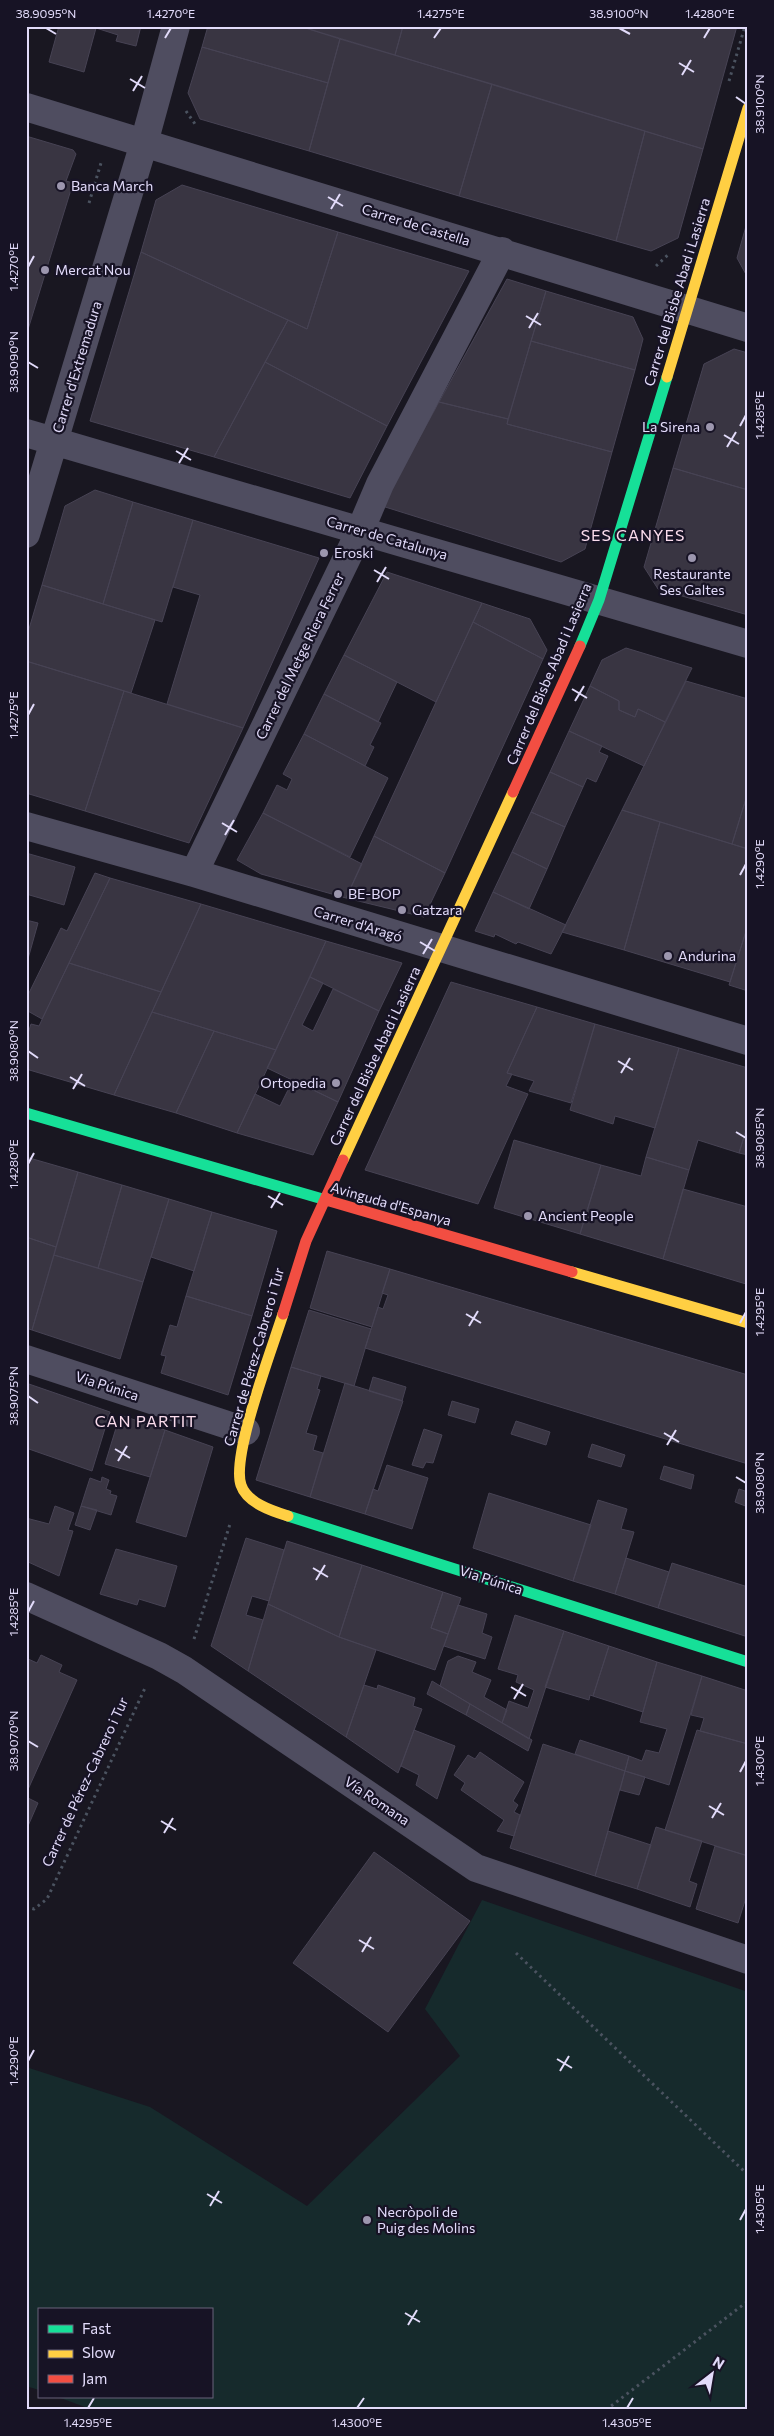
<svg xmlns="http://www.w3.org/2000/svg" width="774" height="2436" viewBox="0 0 774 2436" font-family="Commissioner,sans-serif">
<rect width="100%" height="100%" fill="#191721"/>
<path fill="#162a2c" d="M482,1900L748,1992V2410H93L58,2397H211V2310H39V2390L26,2386V2067L150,2107L307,2206L460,2056L425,2009Z"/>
<path fill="#393542" stroke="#474354" d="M59,26H141L136,46L116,41L118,35L96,28L84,72L49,62Z
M208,26H299L340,39L328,83L202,47Z
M299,26H403L395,55Z
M403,26H737L703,149L395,55Z
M340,39L492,84L459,196L309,151Z
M202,47L328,83L309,151L200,119L188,93Z
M492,84L645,131L616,241L459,196Z
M645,131L703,149L678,238L651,251L616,241Z
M26,136L73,150L76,154L66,181L73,183L26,336Z
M182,185L338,232L307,329L141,252L156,200Z
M748,219V278L737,258Z
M338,232L469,271L387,426L265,362L288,320L307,329Z
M141,252L288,320L214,457L90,421Z
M507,279L546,291L508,419L439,402Z
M546,291L633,317L643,339L635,370L531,341Z
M531,341L635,370L612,452L507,424Z
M734,349L748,353V490L673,468L704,364Z
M265,362L387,426L350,498L214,457Z
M439,402L508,419L507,424L612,452L585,549L561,562L382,506Z
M673,468L748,490V615L658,589L644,567Z
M95,490L133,502L103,604L42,585L65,506Z
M133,502L193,520L162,622L103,604Z
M193,520L319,558L243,728L167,704L200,595L173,587Z
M387,572L482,603L436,702L344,655Z
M42,585L155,620L131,693L26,661V639Z
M482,603L530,619L547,650L543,659L473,622Z
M473,622L543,659L445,873L374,836Z
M626,648L692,668L665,722L638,709L635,717L619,710V701L590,686L602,660Z
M344,655L397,682L378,722L324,694Z
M26,661L124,691L85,811L26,793Z
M686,681L748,699V792L732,844L622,810Z
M590,686L619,701V710L635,717L638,709L665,722L644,766L569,731Z
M124,691L243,728L189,843L85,811Z
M324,694L381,723L370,745L374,747L365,766L304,734Z
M569,731L602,746L599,752L608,756L596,782L587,778L583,787L550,772Z
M304,734L388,778L350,857L263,813L277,785L287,790L292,779L283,774Z
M550,772L583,787L565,827L531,812Z
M748,792V849L732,844Z
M622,810L660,822L624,950L562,932Z
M531,812L565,827L547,869L512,852Z
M263,813L362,864L346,898L261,874L237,860Z
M660,822L748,849V925L730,982L624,950Z
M374,836L445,873L424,917L346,898Z
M512,852L547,869L529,909L493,892Z
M26,853L75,867L64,905L26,894Z
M95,873L110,878L42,1019L26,1010V999L61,928L67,931Z
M110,878L201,904L161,992L69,963Z
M493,892L566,925L551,954L518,942L516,944L495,934L494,937L475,931Z
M201,904L326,941L276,1050L152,1012Z
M26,920L38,923L26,966Z
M748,925V991L729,985Z
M326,941L402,963L379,1011L310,977Z
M69,963L161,992L114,1095L26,1069V1041L30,1027L31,1024L39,1026Z
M310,977L323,983L302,1025L313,1031L333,989L379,1011L338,1102L267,1068Z
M451,982L537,1007L507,1073L512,1074L506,1086L528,1094L478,1204L365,1170Z
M537,1007L595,1024L571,1103L529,1091L534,1081L507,1073Z
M152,1012L214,1031L176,1113L114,1095Z
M595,1024L679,1048L655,1128L615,1116L613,1124L570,1110Z
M214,1031L276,1050L237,1133L176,1113Z
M679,1048L748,1068V1124L739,1153L698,1140L689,1170L646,1157Z
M293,1080L338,1102L313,1155L237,1133L255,1094L280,1106Z
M748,1124V1155L739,1153Z
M514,1140L601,1165L580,1234L494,1208Z
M26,1157L78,1172L56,1247L26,1237Z
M646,1157L689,1170L663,1259L580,1234L601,1165L641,1176Z
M78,1172L122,1185L98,1268L54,1255Z
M122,1185L169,1199L143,1282L98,1268Z
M683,1189L748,1207L746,1284L663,1259Z
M169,1199L212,1212L194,1271L151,1257Z
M212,1212L277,1231L252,1316L186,1296Z
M26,1237L56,1247L32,1330L26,1328Z
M327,1251L390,1269L372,1327L310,1308Z
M54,1255L143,1282L120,1359L32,1330Z
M390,1269L748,1375V1464L365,1348L378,1307L383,1309L388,1295L382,1293Z
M186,1296L252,1316L228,1395L161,1373L166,1356L161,1355L170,1325L177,1327Z
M309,1310L371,1329L354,1386L291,1367Z
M291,1367L321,1376L317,1389L320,1390L306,1433L317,1436L313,1450L323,1453L310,1497L256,1480Z
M373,1377L406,1387L402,1401L369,1391Z
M26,1383L110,1412L92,1471L26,1448Z
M345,1383L403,1401L365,1514L310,1497Z
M452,1401L479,1409L475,1423L448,1415Z
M120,1415L165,1430L150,1477L105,1464Z
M516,1421L550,1432L546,1445L511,1434Z
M424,1429L442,1435L433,1463L426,1462L423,1468L412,1465Z
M165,1430L213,1447L186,1537L136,1522Z
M592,1444L625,1455L621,1467L588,1457Z
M387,1465L428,1478L412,1529L365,1514L373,1489L378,1491Z
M664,1466L694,1475L691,1489L660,1479Z
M102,1477L109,1480L106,1489L111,1491L110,1494L117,1496L111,1515L81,1506L90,1478L101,1482Z
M739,1489L748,1492V1507L735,1502Z
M489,1493L591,1525L573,1581L473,1548Z
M598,1500L627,1509L621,1529L634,1532L615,1594L573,1581Z
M55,1506L74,1513L68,1530L73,1531L59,1576L26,1561V1518L49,1524Z
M81,1506L97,1510L90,1530L75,1525Z
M246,1538L284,1550L269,1601L252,1596L246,1615L263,1620L248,1671L211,1646Z
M287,1541L362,1565L339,1637L268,1604Z
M116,1549L177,1566L165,1607L139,1599L137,1605L100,1594Z
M626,1558L669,1572L658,1608L615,1594Z
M672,1563L748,1587V1637L658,1608Z
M362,1565L443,1592L431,1628L448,1634L435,1670L339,1637Z
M443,1592L461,1598L448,1634L431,1628Z
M268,1604L339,1637L376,1650L346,1737L248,1671Z
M458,1605L487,1614L482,1633L492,1637L485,1659L444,1646Z
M515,1615L564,1631L529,1739L502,1723L509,1701L528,1708L534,1690L516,1682L518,1675L498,1669Z
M564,1631L609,1646L593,1696L590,1695L589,1700L545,1687Z
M609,1646L657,1662L643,1712L593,1696Z
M41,1655L62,1665L59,1672L77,1680L26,1794V1658L37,1663Z
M458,1656L476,1662L472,1672L491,1680L484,1697L507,1710L502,1723L440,1686L448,1661Z
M657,1662L702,1676L669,1785L625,1771L629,1756L642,1761L646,1750L659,1753L667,1729L640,1722Z
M702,1676L748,1691V1744L700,1731L704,1718L691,1715Z
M432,1681L470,1704L466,1715L427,1694Z
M364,1685L377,1689L378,1685L415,1698L413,1706L422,1709L398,1773L346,1737Z
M470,1704L532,1740L528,1751L466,1715Z
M414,1730L455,1746L437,1799L416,1785L419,1775L401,1766Z
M697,1730L748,1744V1856L665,1830Z
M580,1740L629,1756L625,1771L575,1754Z
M543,1744L625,1771L595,1876L510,1848Z
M480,1752L524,1782L513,1801L518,1805L514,1812L520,1815L514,1836L497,1831L504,1820L461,1790L465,1783L454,1775L468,1755L475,1759Z
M625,1771L645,1777L639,1795L620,1790Z
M26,1797L38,1803L28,1826L26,1825Z
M656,1827L702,1841L689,1881L697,1884L690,1907L637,1889Z
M608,1831L651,1845L637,1889L595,1876Z
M715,1846L748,1856V1891L738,1923L696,1909Z
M374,1852L470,1921L388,2032L293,1963Z"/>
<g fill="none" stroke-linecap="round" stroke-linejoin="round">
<path stroke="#4b5360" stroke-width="3" stroke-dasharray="2.5 4" stroke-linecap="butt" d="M729,81L745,26
M186,111L195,124
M89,203L101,163
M656,266L670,253
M194,1639L230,1524
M26,1907L34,1909L47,1899L146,1686
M516,1953L748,2175
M606,2410L748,2301"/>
<path stroke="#4f4d60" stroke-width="28" d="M26,107L748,328
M26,433L748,644
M26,534L144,143L176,26
M26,826L194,873L748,1041
M194,873L360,531L380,484L502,251
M26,1359L246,1431
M26,1596L159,1656L184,1670L476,1868L748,1960"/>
<path stroke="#16e098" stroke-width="11" d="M580,646L599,600L667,377
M26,1113L326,1200
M288,1516L748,1662"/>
<path stroke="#ffcf43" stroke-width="11" d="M667,377L748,108
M343,1160L513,792
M572,1272L748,1323
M283,1314C272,1349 231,1456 241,1485C247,1503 272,1511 288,1516"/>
<path stroke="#f24e42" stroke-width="11" d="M513,792L580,646
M326,1200L572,1272
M283,1314L306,1241L343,1160"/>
</g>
<path fill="none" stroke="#e2dbfa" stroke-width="2" d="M46,28L56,34M619,28L630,34M165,38L171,28M434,38L441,28M704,38L710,28M679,63L694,72M682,75L691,60M130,79L145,88M133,91L142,76M736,97L746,104M328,197L343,206M331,209L340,194M28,267L34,256M526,316L541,325M529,328L538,313M28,362L38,368M740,426L746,415M724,435L739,444M727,447L736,432M176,451L191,460M179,463L188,448M374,570L389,579M377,582L386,567M572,689L587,698M575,701L584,686M28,715L34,704M222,823L237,832M225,835L234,820M740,875L746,864M420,942L435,951M423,954L432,939M28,1051L38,1058M618,1061L633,1070M621,1073L630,1058M70,1077L85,1086M73,1089L82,1074M736,1132L746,1138M28,1164L34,1153M268,1196L283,1205M271,1208L280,1193M466,1314L481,1323M740,1323L746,1312M469,1326L478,1311M28,1396L38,1403M664,1433L679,1442M667,1445L676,1430M115,1449L130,1458M118,1461L127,1446M736,1477L746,1483M313,1568L328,1577M316,1580L325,1565M28,1612L34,1601M511,1687L526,1696M514,1699L523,1684M28,1741L38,1747M740,1772L746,1761M709,1806L724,1815M712,1818L721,1803M161,1821L176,1830M164,1833L173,1818M359,1940L374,1949M362,1952L371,1937M557,2059L572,2068M28,2061L34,2050M560,2071L569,2056M207,2194L222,2203M210,2206L219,2191M740,2220L746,2209M405,2313L420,2322M408,2325L417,2310M88,2408L94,2398M357,2408L364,2398M627,2408L633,2398"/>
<g fill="#9c96ae" stroke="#171325" stroke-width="2">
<circle cx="61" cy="186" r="5"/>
<circle cx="45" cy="270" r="5"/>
<circle cx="710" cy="427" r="5"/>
<circle cx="324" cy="553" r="5"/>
<circle cx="692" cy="558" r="5"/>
<circle cx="338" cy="894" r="5"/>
<circle cx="402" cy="910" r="5"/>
<circle cx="668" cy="956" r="5"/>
<circle cx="336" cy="1083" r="5"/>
<circle cx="528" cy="1216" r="5"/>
<circle cx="367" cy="2220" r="5"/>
</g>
<g text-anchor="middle" stroke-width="4.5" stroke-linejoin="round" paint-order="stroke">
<g font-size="14" fill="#e2dbfa" stroke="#171325" text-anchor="start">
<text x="71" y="191">Banca March</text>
<text x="55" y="275">Mercat Nou</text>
<text x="700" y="432" text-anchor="end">La Sirena</text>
<text x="334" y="558">Eroski</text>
<text x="692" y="579" text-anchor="middle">Restaurante<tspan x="692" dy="16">Ses Galtes</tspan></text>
<text x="348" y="899">BE-BOP</text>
<text x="412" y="915">Gatzara</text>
<text x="678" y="961">Andurina</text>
<text x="326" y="1088" text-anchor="end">Ortopedia</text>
<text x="538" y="1221">Ancient People</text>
<text x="377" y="2217">Necròpoli de<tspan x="377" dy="16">Puig des Molins</tspan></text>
</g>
<g font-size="14" fill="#e2dbfa" stroke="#171325">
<text transform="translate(416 225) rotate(17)" y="5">Carrer de Castella</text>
<text transform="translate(677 292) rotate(-73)" y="5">Carrer del Bisbe Abad i Lasierra</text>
<text transform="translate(77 367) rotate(-73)" y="5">Carrer d'Extremadura</text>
<text transform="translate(387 538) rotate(16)" y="5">Carrer de Catalunya</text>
<text transform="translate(300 656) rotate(-64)" y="5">Carrer del Metge Riera Ferrer</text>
<text transform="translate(549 674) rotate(-67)" y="5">Carrer del Bisbe Abad i Lasierra</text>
<text transform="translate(358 924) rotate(17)" y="5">Carrer d'Aragó</text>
<text transform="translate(375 1056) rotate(-65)" y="5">Carrer del Bisbe Abad i Lasierra</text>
<text transform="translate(391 1204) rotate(16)" y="5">Avinguda d'Espanya</text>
<text transform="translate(254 1357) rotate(-74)" y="5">Carrer de Pérez-Cabrero i Tur</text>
<text transform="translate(107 1386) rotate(18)" y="5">Via Púnica</text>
<text transform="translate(491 1580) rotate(18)" y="5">Via Púnica</text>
<text transform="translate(85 1782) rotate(-65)" y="5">Carrer de Pérez-Cabrero i Tur</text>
<text transform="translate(377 1801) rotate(34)" y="5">Vía Romana</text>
</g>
<g font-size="16" letter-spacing="1" fill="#fbdded" stroke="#171325">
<text x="633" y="541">SES CANYES</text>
<text x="146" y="1427">CAN PARTIT</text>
</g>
</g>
<rect width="774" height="2436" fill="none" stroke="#171325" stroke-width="55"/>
<rect x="38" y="2308" width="175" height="90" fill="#171325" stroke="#68637a"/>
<rect x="48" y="2325" width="25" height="8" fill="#16e098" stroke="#68637a"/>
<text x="82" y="2334" font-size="15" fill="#e2dbfa">Fast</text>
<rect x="48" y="2350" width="25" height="8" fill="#ffcf43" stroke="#68637a"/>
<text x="82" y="2358" font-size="15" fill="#e2dbfa">Slow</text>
<rect x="48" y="2375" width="25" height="8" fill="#f24e42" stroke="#68637a"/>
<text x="82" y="2384" font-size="15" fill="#e2dbfa">Jam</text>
<g transform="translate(712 2374) rotate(31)" stroke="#171325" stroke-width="4" paint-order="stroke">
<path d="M0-4L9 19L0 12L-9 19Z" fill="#e2dbfa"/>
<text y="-8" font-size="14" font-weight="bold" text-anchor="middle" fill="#e2dbfa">N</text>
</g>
<rect x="28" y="28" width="718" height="2380" fill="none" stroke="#e2dbfa" stroke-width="2"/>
<g font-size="12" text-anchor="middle" fill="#e2dbfa">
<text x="46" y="18">38.9095°N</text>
<text x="171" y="18">1.4270°E</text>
<text x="441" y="18">1.4275°E</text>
<text x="619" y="18">38.9100°N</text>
<text x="710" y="18">1.4280°E</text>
<text transform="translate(760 104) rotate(-90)" y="4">38.9100°N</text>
<text transform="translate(14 267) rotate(-90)" y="4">1.4270°E</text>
<text transform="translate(14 362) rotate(-90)" y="4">38.9090°N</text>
<text transform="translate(760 415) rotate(-90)" y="4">1.4285°E</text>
<text transform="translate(14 715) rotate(-90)" y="4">1.4275°E</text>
<text transform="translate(760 864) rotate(-90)" y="4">1.4290°E</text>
<text transform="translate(14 1051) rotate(-90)" y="4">38.9080°N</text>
<text transform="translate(760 1138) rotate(-90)" y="4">38.9085°N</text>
<text transform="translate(14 1164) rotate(-90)" y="4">1.4280°E</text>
<text transform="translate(760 1312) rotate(-90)" y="4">1.4295°E</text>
<text transform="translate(14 1396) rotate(-90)" y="4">38.9075°N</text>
<text transform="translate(760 1483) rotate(-90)" y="4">38.9080°N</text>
<text transform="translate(14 1612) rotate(-90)" y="4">1.4285°E</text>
<text transform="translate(14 1741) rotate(-90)" y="4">38.9070°N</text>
<text transform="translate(760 1761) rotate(-90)" y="4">1.4300°E</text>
<text transform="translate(14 2061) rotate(-90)" y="4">1.4290°E</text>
<text transform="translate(760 2209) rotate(-90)" y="4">1.4305°E</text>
<text x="88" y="2427">1.4295°E</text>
<text x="357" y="2427">1.4300°E</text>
<text x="627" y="2427">1.4305°E</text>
</g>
</svg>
